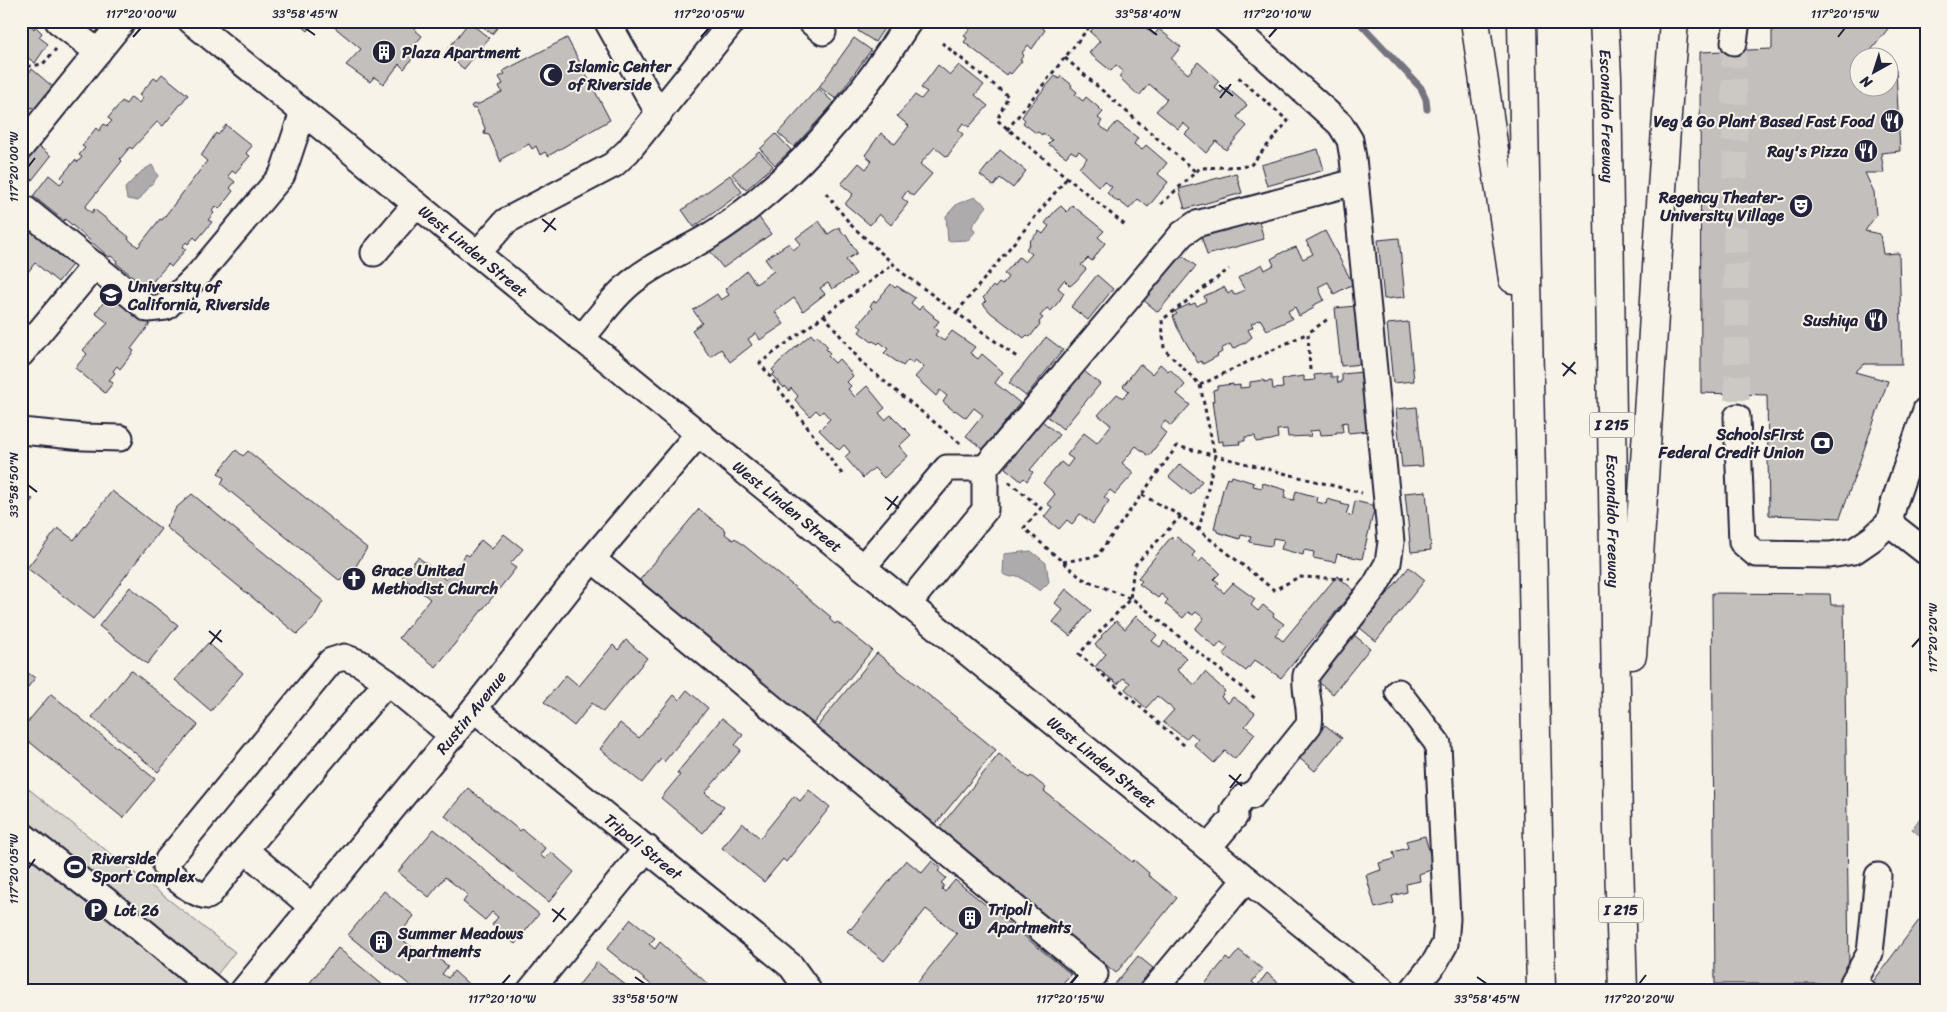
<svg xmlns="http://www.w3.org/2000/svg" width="1947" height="1012" viewBox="0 0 1947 1012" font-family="Sriracha,sans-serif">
<rect width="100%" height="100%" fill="#f7f3e8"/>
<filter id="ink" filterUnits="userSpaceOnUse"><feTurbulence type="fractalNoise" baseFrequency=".02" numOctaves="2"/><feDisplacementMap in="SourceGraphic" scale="10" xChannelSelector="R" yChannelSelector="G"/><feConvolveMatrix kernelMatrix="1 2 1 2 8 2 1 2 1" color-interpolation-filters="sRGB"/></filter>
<g filter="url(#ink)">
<path fill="#d8d5cf" stroke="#7d7c85" d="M21,783L235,952L204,991H21Z"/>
<path fill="#aeabad" stroke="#76747f" d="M152,165L158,176L138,201L127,199L125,188L142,171Z
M975,197L987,206L972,226L975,232L968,240L948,241L946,216L957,204Z
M1031,551L1046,563L1049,582L1040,591L1018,576L1011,577L1003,574L1004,554Z
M1920,818L1926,823V841L1912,829Z"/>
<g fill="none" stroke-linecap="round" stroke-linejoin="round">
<path stroke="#76747f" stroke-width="7" d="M1358,21L1421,88L1426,99L1427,109"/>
</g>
<path fill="#c2bfbd" stroke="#22223b" d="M21,21H26L34,29L35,26L42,33L39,37L48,44L35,63L24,55L21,54Z
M296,21H316L308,31Z
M327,21H415L417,24L414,29L422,36L407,54L412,59L404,69L399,64L384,84L374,77L370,82L346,65L361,49Z
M476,21H503L492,34Z
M864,21H889L875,42L858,31Z
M979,21H1042L1039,25L1045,30L1032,49L1028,45L1022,53L1024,55L1020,60L1022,61L1011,74L1008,72L1006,75L964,42L967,38L964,36L975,23L977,25Z
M1100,21H1149L1152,23L1147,29L1154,35L1159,29L1181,47L1171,59L1188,74L1198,62L1219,81L1214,87L1221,93L1226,87L1247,105L1237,117L1247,126L1226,150L1216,141L1206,153L1185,134L1190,129L1183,123L1178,129L1156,111L1167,99L1149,84L1139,96L1119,77L1123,71L1116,65L1111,71L1089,53L1100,41L1090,32Z
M1772,21H1894L1869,53V58H1860V88H1890V69L1896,70L1900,151L1881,153L1884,173H1865L1874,192L1876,215L1865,231L1880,234L1883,254L1899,253L1902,364H1864L1855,372L1888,381L1840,518L1769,515L1767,395L1701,393L1700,52L1772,49Z
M469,22L489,38L464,69L445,53Z
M567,38L610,120L548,156L545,152L540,155L536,146L532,149L529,144L503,158L501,162L489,135L484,134L485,128L476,108L473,109L471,106L474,104L477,105L502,92L499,86L503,84L499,77L505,74L503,71Z
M854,38L871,50L836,99L819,87Z
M938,65L950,75L959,65L984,85L975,95L988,106L969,127L963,123L958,130L963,134L947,157L935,147L920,164L932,174L913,196L907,191L902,198L908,203L891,225L879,214L870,225L845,204L853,194L841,184L859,163L866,169L872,161L865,155L881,133L895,144L909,126L897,116L915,95L921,99L927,92L921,88Z
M32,69L53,87L36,110L32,107L21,120V77L24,79Z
M162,74L188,95L163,126L157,122L132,149L130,147L120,159L122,161L85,207L92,213L94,209L129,237L128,239L138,247L160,219L162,220L207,161L201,156L216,133L218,135L226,125L252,146L246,153L250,156L235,173L232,171L228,176L235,182L230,188L233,191L219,209L216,206L212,211L214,213L208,220L212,222L197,240L194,237L188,244L186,242L182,247L186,249L171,267L168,264L147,288L116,263L117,261L111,256L109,257L65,219L64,221L33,196L49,175L60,184L64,180L61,177L75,160L78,162L82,157L79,155L85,148L82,146L96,128L99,131L104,124L107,126L112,121L108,118L122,101L126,104L131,97L139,103L143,98L139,95L154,78L157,80Z
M1055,76L1059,79L1061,76L1072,85L1071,87L1077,92L1075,95L1083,101L1086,97L1098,107L1103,112L1098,118L1102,121L1099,125L1108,132L1117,122L1138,138L1134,144L1142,150L1146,145L1167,163L1158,174L1168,182L1148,207L1138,199L1129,209L1119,201L1118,202L1107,193L1112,187L1104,181L1099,187L1079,168L1087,158L1079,151L1076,154L1071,151L1066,157L1048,144L1052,140L1043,133L1042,135L1038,132L1036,133L1023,123L1025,120L1022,117L1028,108Z
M818,88L834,103L794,147L778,133Z
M776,134L791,150L775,165L760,149Z
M37,145L51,156L21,194V165Z
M1318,149L1324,170L1267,186L1261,165Z
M1000,150L1026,171L1013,188L1000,178L994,186L980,175Z
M759,151L773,166L746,190L732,174Z
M1236,173L1242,193L1185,209L1179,189Z
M730,175L742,192L694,227L682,210Z
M1072,205L1104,231L1098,237L1105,243L1092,261L1088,258L1081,265L1086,269L1076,281L1070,286L1064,280L1058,288L1064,293L1060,300L1051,311L1047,308L1040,316L1043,318L1039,322L1040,324L1030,337L1027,335L1024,338L991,313L983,304L986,301L983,298L993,286L995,288L999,283L1002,285L1008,277L1004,274L1019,257L1025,262L1032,254L1026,249L1030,243L1029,242L1039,231L1043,234L1049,226L1045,223L1055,211L1061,206L1067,212Z
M758,216L771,234L723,268L710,251Z
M21,218L75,261L58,282L35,263L21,281Z
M1258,218L1264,239L1207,255L1201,235Z
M819,221L828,234L839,227L844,235L846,234L857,253L846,260L856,274L832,289L828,283L820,288L825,294L803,311L794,298L775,312L784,324L760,340L756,333L748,339L752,345L730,362L721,349L710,357L692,330L702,323L693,310L717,294L721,300L729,295L725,289L747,271L756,284L774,271L765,259L789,243L793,250L801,244L796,238Z
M1325,231L1353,284L1334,294L1328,282L1318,287L1324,300L1312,306L1314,308L1299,316L1295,307L1288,311L1292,319L1267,330L1260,319L1251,324L1253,327L1248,330L1252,337L1246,342L1233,349L1230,344L1221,349L1222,352L1217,355L1218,356L1203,364L1201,361L1198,363L1177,327L1173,316L1177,314L1175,311L1190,304V305L1195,303L1197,306L1206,301L1204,296L1224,287L1228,294L1232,291L1234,295L1245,290L1238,278L1262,264L1265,270L1274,265L1271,259L1283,252L1296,247L1303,259L1313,254L1306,241Z
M1399,238L1405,297L1384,299L1378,240Z
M1179,253L1196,266L1158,312L1142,299Z
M1097,275L1113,289L1088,320L1071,307Z
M891,284L895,288L897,286L915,298L911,303L919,310L922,306L934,316L933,317L939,321L934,328L938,331L935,335L944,341L952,331L975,347L970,353L978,359L982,354L1003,372L995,383L1020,403L983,449L966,436L983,415L974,408L966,418L955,410L954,411L943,402L947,396L940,390L936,396L915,377L924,367L915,360L912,363L908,360L903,366L884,353L888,349L880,342L878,344L873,341L872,342L859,332L862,328L858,325L872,308L870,306L874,301L876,302Z
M112,292L150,324L131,349L134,351L120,369L117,366L113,371L115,373L109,380L113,383L105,393L75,368L87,354L83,350L108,323L95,313Z
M1356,306L1362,364L1341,366L1335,308Z
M1408,322L1414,381L1393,383L1387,324Z
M811,334L814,338L817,335L828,347L826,349L830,353L828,356L835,363L839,359L849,370L853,376L847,382L851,386L848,389L855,397L867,386L885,408L879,413L885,420L891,415L911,435L899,446L908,456L884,478L874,468L863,478L845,457L850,452L844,445L839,450L819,430L830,419L823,411L820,414L816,410L810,416L795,400L798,396L791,388L789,391L785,386L784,388L772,375L775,373L772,370L780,361Z
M1046,337L1063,350L1026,396L1009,383Z
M1140,364L1152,374L1160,364L1168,371L1170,369L1185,385L1177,394L1190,405L1171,426L1165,421L1160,428L1166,433L1149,456L1136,446L1122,463L1134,473L1115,494L1110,490L1104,497L1109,501L1093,524L1080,514L1072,524L1067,520L1059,529L1044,517L1052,507L1047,504L1055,494L1043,483L1061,462L1067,467L1073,459L1067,455L1084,433L1097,443L1111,425L1098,415L1117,394L1123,398L1129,391L1123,386Z
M1084,371L1100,384L1063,429L1047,416Z
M1363,372L1369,431L1348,433L1347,422L1342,423L1343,432H1336V434L1321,435L1320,430L1310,431L1311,436L1288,437L1287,429L1277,430L1278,438L1271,440L1256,442L1255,436L1245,437V441H1239L1240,444L1223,445V441L1218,442L1212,401H1214L1213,390L1217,389V386L1233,384V386L1240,385V388L1250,387V382L1264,380V382L1272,381L1273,389L1283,388L1282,380L1289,378L1304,376V381L1315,380L1314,375L1331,373V377H1337L1338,383L1342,382V374Z
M1417,407L1423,466L1402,467L1396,409Z
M1042,421L1059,435L1030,470L1033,472L1027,481L1024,478L1021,481L1005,468Z
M236,450L243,456L248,451L367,548L356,566L340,581L221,484L224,478L218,473Z
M1180,464L1202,481L1191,495L1169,477Z
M1232,476L1254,483L1253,486L1262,488L1263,483L1286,490L1284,498L1294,500L1296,491L1317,497L1316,502L1326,504L1327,499L1342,503L1341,504L1349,506L1346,514L1352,516L1355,501L1375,506L1362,559L1337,554L1335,562L1328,561L1313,558L1314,552L1304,550L1303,555L1281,549L1284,540L1273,538L1272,546L1264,545L1249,542L1251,537L1241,535L1240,539L1217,532V530L1214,529L1223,489L1227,478L1231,479Z
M112,491L161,529L93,619L27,568L58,528L74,540Z
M1426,491L1431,550L1411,552L1405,493Z
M192,494L323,601L313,619L297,634L166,527L176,508Z
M21,496L33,499L21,514Z
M699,509L726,531L725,534L733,540L735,538L831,617L829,619L835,624L837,622L872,650L812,725L638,582Z
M504,534L523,549L510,564L516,568L436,667L399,638L430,599L402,577L418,557L446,580L466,554L469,556L481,540L492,549Z
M1171,537L1174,540L1177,537L1195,552L1192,556L1199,562L1203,558L1214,567L1220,573L1214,579L1219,583L1216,586L1224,593L1233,583L1255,599L1251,605L1258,611L1263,605L1274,614L1273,616L1284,624L1275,635L1283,641L1337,576L1354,590L1281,678L1255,660L1246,671L1223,654L1228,648L1221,642L1216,648L1195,629L1204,618L1196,612L1193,615L1188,612L1183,618L1165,604L1168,600L1161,594L1158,598L1139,584L1142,581L1138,578Z
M1409,567L1425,580L1376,641L1360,628Z
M130,587L178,625L147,664L99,626Z
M1066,589L1091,610L1070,636L1053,622L1063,610L1055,603Z
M1712,593L1830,594L1831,605H1844L1849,968L1836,984H1715Z
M1136,616L1157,635L1152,641L1160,647L1164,641L1187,658L1177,670L1195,685L1205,672L1225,691L1221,697L1228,703L1233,697L1255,713L1245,726L1255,734L1235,759L1225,751L1214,763L1194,745L1198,739L1191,733L1186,739L1163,722L1174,710L1157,696L1146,708L1125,689L1130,683L1123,678L1118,684L1095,667L1106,654L1095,645L1102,637L1101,636L1116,621L1125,629Z
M1354,635L1370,648L1333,694L1317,681Z
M626,640L647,658L603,712L592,703L574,726L544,702L566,675L579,686L613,645L618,650Z
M208,643L243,673L211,711L175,680Z
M877,653L996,750L934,826L815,729Z
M21,668L35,678L21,696Z
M131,670L198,725L158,772L92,717Z
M687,690L708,708L664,762L661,759L642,783L600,749L620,723L639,738L674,695L679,700Z
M51,694L155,779L123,818L21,735V730Z
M722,718L743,735L735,745L741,750L705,793L724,807L703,833L661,798L680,775L677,773Z
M1325,725L1342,738L1315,771L1299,758Z
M999,754L1029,778L1031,776L1046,788L1044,791L1132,862L1134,860L1149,873L1148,875L1177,898L1116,973L939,828Z
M468,788L520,831L522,829L545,848L540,855L545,859L551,852L574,872L549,902L445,816Z
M809,790L830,807L786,862L783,859L764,882L722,848L742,823L760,838L794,796L800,801Z
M434,829L539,914L515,944L492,925L498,917L492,912L485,920L463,902L468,895L445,877L429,897L398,872Z
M1425,836L1434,869L1419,874L1420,881L1406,884L1407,892L1392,896L1394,903L1375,908L1366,875L1381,870L1379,863L1395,859L1393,852L1408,848L1406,841Z
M906,860L922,873L932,861L941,868L938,871L946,878L941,883L944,885L942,889L945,892L955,880L1071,974L1062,984L1070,991H916L913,988L957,934L926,909L884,961L847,931L850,928L851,929Z
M384,891L414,916L398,936L420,954L425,948L448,966L442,974L448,978L454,971L476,991H417L348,935Z
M1926,911V991H1866Z
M631,919L655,938L649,944L655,949L660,942L716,991H659L607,949Z
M338,948L390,991H303Z
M1239,950L1262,969L1252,982L1257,986L1267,973L1288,991H1206L1208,988L1204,985L1226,958L1230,961Z
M1138,956L1153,968L1134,991H1109Z
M597,962L633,991H574Z"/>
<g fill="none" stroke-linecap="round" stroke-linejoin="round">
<path stroke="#ccc9c5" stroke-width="25" stroke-dasharray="25 12" stroke-linecap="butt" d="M1734,42L1737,417"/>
<g stroke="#22223b" stroke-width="29">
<g id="minor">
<path d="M58,21L98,52"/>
<path id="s1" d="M191,21L1384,991"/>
<path d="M607,21L659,114"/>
<path d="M810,21L823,32"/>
<path d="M1734,42L1737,21"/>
<path d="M21,147L123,21"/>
<path d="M25,209L148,309L166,307L199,274L282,175L303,112"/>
<path d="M374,253L416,204"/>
<path d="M477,254L506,221L613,165L628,151L733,21"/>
<path d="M581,339C599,318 615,294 637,278C658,262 684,251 706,238C726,226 747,210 764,195C822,147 869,85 909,21"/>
<path d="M21,354L95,265"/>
<path d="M1926,410L1894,503L1889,523L1926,552"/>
<path d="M1737,417L1742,542L1756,554L1830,555L1854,551L1873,538L1889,523"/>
<path d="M21,431L84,437L120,438"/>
<path d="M592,559L1095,974L1081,991"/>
<path d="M863,567L947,468H985"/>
<path d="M908,604L985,510V468L1182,234L1196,224L1355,182"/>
<path d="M1398,692L1438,744L1447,919L1445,944L1435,962L1412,991"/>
<path id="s2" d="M474,709L791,966L807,988L806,991"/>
<path d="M21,834L113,906L215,991"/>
<path d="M1208,848L1235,816L1234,810L1244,797L1252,796L1309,725C1312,708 1304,693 1306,675L1375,586L1388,563L1391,542L1353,158L1350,140L1340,124L1226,21"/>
<path d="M245,850L208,896C196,896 172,877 166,867L168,860L331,661L344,657L360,663L387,682"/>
<path d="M311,906L245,850L387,682L453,736"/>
<path id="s3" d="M243,991L474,709L592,559L698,434"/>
<path d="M530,991L647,848"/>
<path d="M1153,991L1246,879"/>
<path d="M1863,991L1853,983L1870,953L1878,876"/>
</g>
</g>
<g stroke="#22223b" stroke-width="31">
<g id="highway">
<path d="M1475,21L1513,279"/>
<path d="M1522,21L1541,991"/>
<path id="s4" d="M1604,21L1607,77L1618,829L1623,991"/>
<path d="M1632,655C1648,444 1657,232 1674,21"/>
</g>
</g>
<path stroke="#22223b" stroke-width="3" stroke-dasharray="4 4" stroke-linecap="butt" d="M942,43L1008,96L997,120L1126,226
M1065,58L1196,172
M21,70L24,67L43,64L56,49
M1007,130L1094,21
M826,193L851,225L904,274L1018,358
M1161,204L1200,168L1250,166L1288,121L1237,76
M957,312L1067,178
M824,315L862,363L961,444
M1310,370L1308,333L1328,319
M1200,385L1308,333
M842,474L760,363L893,264
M1009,482L1041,508L1024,528L1081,578L1134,600L1256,699
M1142,495L1181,516L1274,590L1299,577L1350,579
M1181,516L1134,566L1130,599L1079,654L1185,746
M1199,530L1215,456L1200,385L1164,349L1162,320L1229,269
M1063,562L1097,556L1177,446L1362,493"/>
<use href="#minor" stroke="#f7f3e8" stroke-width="25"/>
<use href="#highway" stroke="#f7f3e8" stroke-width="28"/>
</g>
</g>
<path fill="none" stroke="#22223b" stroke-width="2" d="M305,28L315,35M1148,28L1157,35M133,37L141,28M701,37L709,28M1269,37L1277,28M1838,37L1845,28M1219,85L1233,96M1220,98L1231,84M28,167L35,158M542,219L556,230M544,232L555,218M1562,363L1576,374M1563,376L1575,362M28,485L37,492M885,497L899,508M887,510L898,496M209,631L222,642M210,644L221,630M1912,647L1920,638M1229,775L1242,786M1230,788L1241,774M28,869L35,859M552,909L566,920M553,922L564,908M635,977L645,984M1477,977L1487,984M502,984L510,975M1070,984L1078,975M1639,984L1646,975"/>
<defs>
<g id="building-disc" transform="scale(1.25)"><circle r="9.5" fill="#22223b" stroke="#f7f3e8"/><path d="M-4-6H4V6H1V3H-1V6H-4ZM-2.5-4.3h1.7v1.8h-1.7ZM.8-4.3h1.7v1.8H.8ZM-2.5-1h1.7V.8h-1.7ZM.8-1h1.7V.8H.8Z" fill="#fff"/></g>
<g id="mosque-disc" transform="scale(1.25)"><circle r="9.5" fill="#22223b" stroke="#f7f3e8"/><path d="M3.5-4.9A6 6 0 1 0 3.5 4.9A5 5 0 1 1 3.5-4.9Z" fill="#fff"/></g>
<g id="restaurant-disc" transform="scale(1.25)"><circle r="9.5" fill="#22223b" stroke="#f7f3e8"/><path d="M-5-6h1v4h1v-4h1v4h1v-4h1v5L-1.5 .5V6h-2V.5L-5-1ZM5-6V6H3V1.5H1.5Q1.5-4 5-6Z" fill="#fff"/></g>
<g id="theatre-disc" transform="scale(1.25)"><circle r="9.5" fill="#22223b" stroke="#f7f3e8"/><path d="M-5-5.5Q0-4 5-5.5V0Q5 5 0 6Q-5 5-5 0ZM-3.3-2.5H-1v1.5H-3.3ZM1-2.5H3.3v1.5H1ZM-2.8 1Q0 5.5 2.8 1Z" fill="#fff"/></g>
<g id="university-disc" transform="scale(1.25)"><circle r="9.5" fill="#22223b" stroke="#f7f3e8"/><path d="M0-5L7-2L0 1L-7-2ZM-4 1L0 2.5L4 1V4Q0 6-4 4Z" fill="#fff"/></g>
<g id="bank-disc" transform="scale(1.25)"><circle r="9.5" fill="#22223b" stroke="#f7f3e8"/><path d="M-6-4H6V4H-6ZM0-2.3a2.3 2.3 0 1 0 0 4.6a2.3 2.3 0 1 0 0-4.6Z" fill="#fff"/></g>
<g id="church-disc" transform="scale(1.25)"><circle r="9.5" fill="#22223b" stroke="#f7f3e8"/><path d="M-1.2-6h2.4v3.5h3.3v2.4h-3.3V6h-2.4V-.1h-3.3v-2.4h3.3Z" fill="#fff"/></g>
<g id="stadium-disc" transform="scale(1.25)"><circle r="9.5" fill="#22223b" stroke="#f7f3e8"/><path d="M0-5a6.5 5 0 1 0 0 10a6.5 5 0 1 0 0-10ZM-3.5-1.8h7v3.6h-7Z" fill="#fff"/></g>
<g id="parking-disc" transform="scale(1.25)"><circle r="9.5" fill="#22223b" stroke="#f7f3e8"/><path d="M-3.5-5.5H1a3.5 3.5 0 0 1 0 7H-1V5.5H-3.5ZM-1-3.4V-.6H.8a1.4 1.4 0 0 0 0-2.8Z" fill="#fff"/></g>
</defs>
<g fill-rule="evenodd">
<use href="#building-disc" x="384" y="52"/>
<use href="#mosque-disc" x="551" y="75"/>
<use href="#restaurant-disc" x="1892" y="121"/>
<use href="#restaurant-disc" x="1866" y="151"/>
<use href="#theatre-disc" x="1801" y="206"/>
<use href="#university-disc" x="111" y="295"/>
<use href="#restaurant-disc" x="1876" y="320"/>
<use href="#bank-disc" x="1822" y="443"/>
<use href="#church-disc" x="354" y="579"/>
<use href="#stadium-disc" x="75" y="867"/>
<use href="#parking-disc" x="96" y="910"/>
<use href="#building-disc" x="970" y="918"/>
<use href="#building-disc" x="381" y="942"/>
</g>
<g text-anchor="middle" stroke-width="4" stroke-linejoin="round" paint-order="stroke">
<g fill="#f7f3e8" stroke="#62616f" stroke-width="1">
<rect x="1589.5" y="412.5" width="45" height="25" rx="4"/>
<rect x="1598.5" y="897.5" width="45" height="25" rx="4"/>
</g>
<g font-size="15" font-weight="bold" fill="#22223b">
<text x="1612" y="430">I 215</text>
<text x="1621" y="915">I 215</text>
</g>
<g font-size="16" font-weight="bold" fill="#22223b" stroke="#f7f3e8" text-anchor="start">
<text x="402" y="58">Plaza Apartment</text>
<text x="568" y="72">Islamic Center<tspan x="568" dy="18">of Riverside</tspan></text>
<text x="1874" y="127" text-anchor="end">Veg &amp; Go Plant Based Fast Food</text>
<text x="1848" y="157" text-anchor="end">Ray's Pizza</text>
<text x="1784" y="203" text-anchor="end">Regency Theater-<tspan x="1784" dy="18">University Village</tspan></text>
<text x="128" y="292">University of<tspan x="128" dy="18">California, Riverside</tspan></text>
<text x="1858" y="326" text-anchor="end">Sushiya</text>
<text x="1804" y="440" text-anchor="end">SchoolsFirst<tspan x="1804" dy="18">Federal Credit Union</tspan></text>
<text x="372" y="576">Grace United<tspan x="372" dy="18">Methodist Church</tspan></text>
<text x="92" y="864">Riverside<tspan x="92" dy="18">Sport Complex</tspan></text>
<text x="988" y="915">Tripoli<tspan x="988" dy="18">Apartments</tspan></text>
<text x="114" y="916">Lot 26</text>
<text x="398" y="939">Summer Meadows<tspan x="398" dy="18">Apartments</tspan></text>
</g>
<g font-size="16" fill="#22223b" stroke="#f7f3e8">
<text dy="6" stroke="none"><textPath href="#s4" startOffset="95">Escondido Freeway</textPath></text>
<text dy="6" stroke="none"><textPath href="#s1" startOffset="364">West Linden Street</textPath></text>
<text dy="6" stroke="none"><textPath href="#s1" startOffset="769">West Linden Street</textPath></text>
<text dy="6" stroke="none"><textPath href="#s4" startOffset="500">Escondido Freeway</textPath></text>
<text dy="6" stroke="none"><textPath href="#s3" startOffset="360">Rustin Avenue</textPath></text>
<text dy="6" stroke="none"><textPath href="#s1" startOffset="1174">West Linden Street</textPath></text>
<text dy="6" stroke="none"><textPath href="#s2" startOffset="218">Tripoli Street</textPath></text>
</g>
</g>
<rect width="1947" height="1012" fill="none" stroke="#f7f3e8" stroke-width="55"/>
<g transform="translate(1874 72) rotate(219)"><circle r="24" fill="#f7f3e8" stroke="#a29fa3"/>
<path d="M0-4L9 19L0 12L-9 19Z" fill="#22223b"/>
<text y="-8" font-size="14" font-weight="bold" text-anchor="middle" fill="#22223b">N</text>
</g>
<rect x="28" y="28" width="1892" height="956" fill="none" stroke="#22223b" stroke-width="2"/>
<g font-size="12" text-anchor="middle" fill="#22223b">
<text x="141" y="18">117°20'00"W</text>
<text x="305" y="18">33°58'45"N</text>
<text x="709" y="18">117°20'05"W</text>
<text x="1148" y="18">33°58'40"N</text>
<text x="1277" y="18">117°20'10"W</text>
<text x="1845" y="18">117°20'15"W</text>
<text transform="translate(14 167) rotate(-90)" y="4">117°20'00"W</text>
<text transform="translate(14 485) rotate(-90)" y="4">33°58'50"N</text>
<text transform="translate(1933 638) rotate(-90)" y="4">117°20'20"W</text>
<text transform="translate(14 869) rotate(-90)" y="4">117°20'05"W</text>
<text x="502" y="1003">117°20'10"W</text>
<text x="645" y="1003">33°58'50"N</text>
<text x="1070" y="1003">117°20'15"W</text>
<text x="1487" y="1003">33°58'45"N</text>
<text x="1639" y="1003">117°20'20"W</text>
</g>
</svg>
